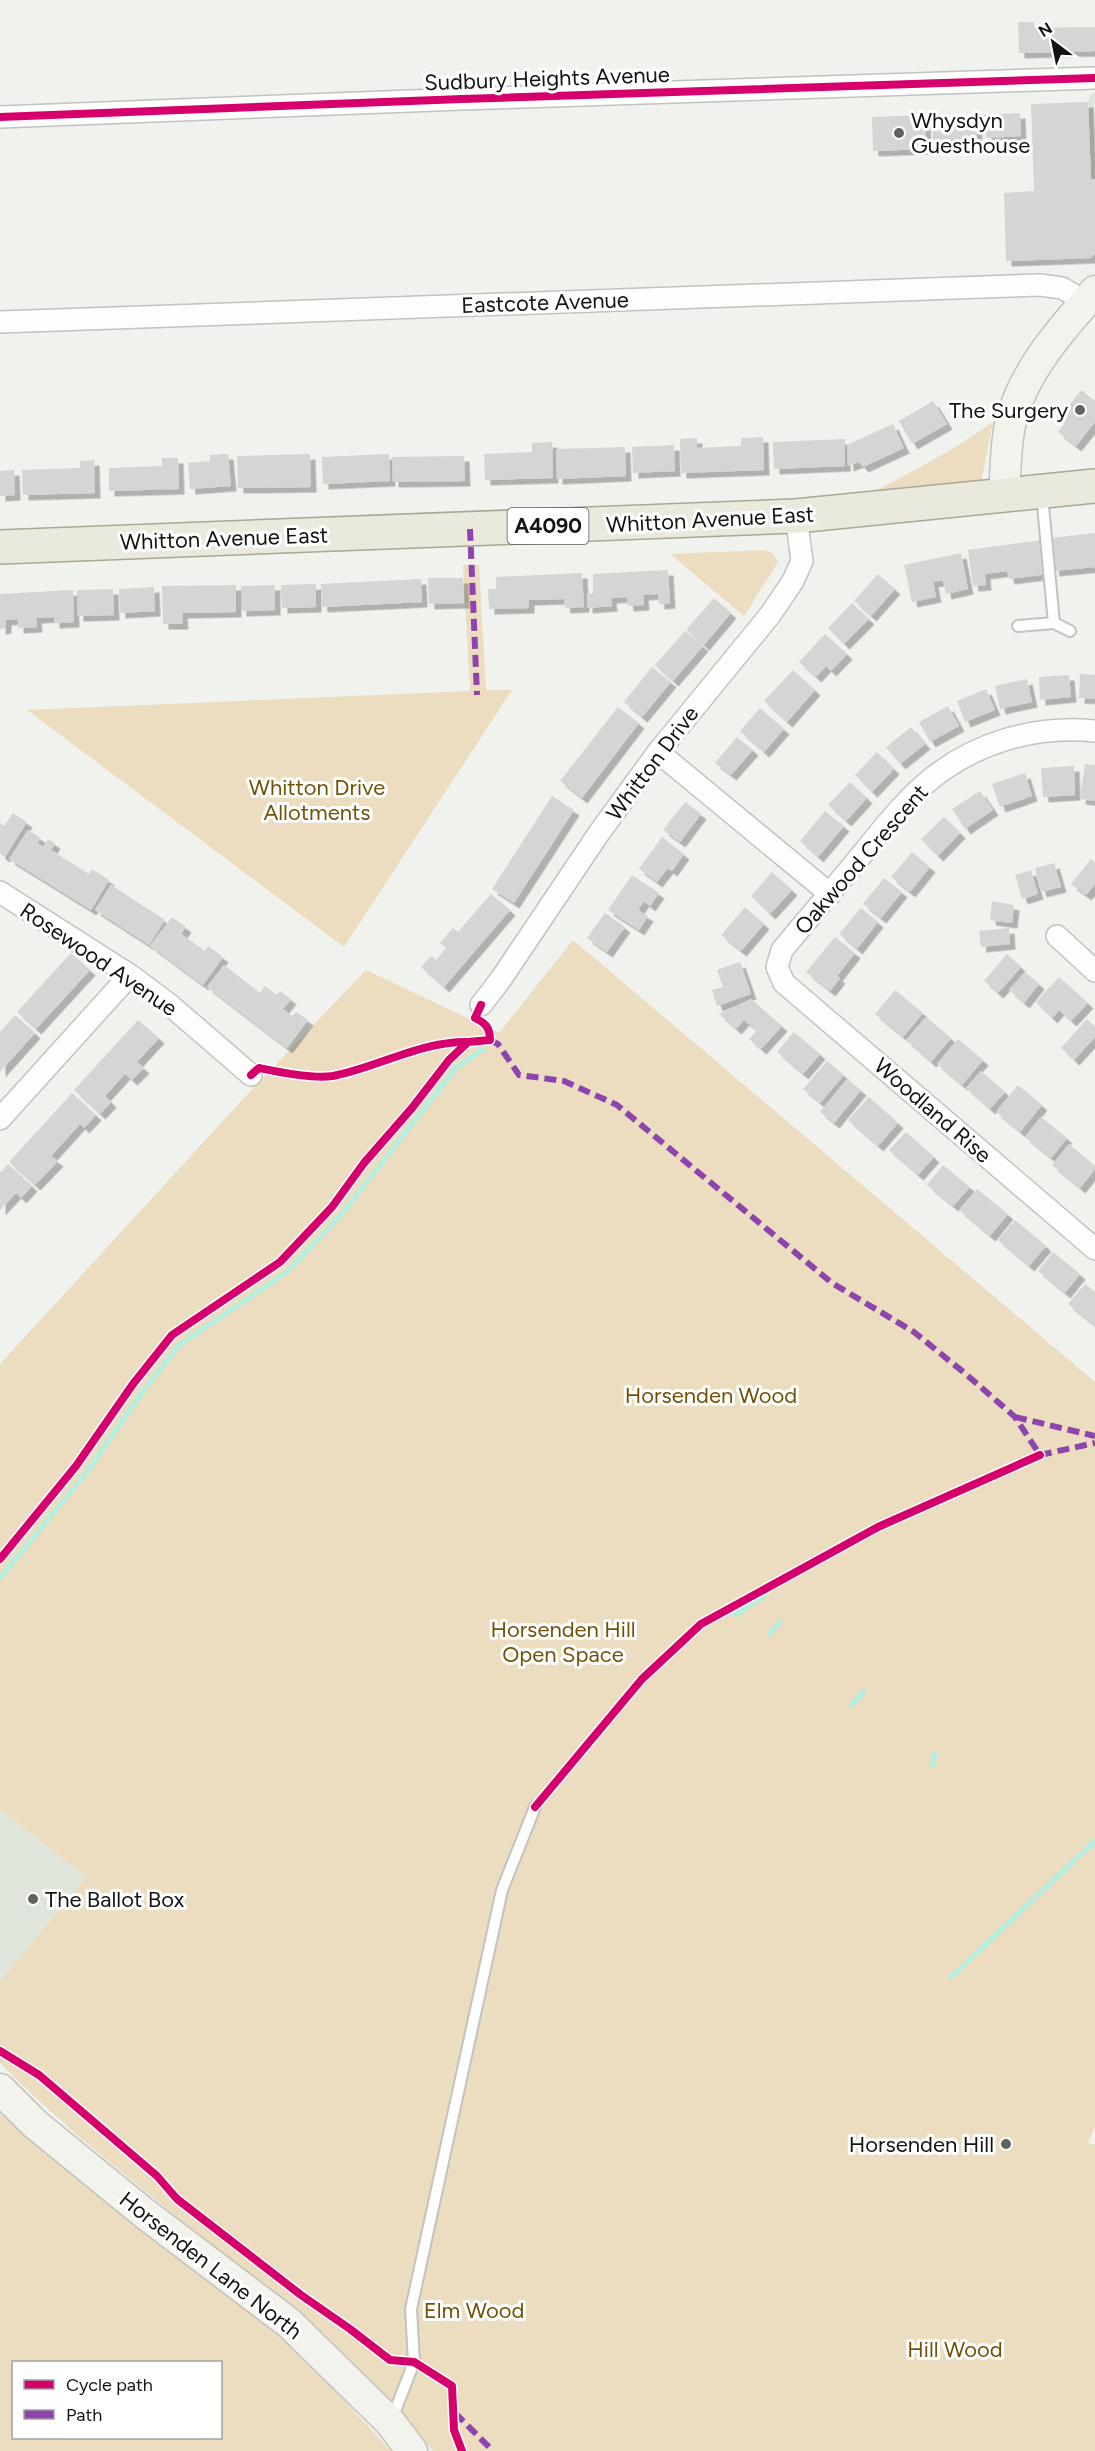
<svg xmlns="http://www.w3.org/2000/svg" width="1095" height="2451" viewBox="0 0 1095 2451" font-family="Figtree,sans-serif">
<defs>
<filter id="shadow"><feDropShadow dx="5.5" dy="5.5" stdDeviation="0" flood-color="#0004"/></filter>
</defs>
<rect width="100%" height="100%" fill="#eff2ed"/>
<path fill="#dfe5db" d="M1095,93V179H1091L1088,102L1090,94Z
M0,1809L86,1877L0,1981Z"/>
<path fill="#ecddc1" fill-rule="evenodd" d="M993,422L981,482L869,494C912,472 954,450 993,422Z
M764,550L773,553L778,562L744,616L670,554Z
M463,565H479L486,690H512L344,947L27,710L470,691Z
M573,940L1095,1382V2127L1088,2143L1095,2145V2451H433C390,2403 344,2355 295,2313C198,2229 90,2155 0,2063V1981L86,1877L0,1809V1364L244,1098L366,970L499,1033Z
M0,2101L282,2333L391,2451H0ZM14,2362H220V2438H14Z"/>
<g fill="none" stroke-linecap="round" stroke-linejoin="round">
<path stroke="#b4efe0" stroke-width="5" d="M0,1578L86,1473L143,1391L179,1345L287,1272L341,1215L456,1068L483,1049
M735,1615L763,1597
M769,1634L780,1622
M852,1705L864,1691
M932,1766L935,1754
M951,1977L1095,1841"/>
</g>
<path fill="#d4d6d3" filter="url(#shadow)" d="M1018,22H1034V28L1095,27V51L1019,53Z
M1088,102L1091,179H1095V254L1091,258L1006,261L1004,193L1034,191L1031,104Z
M1020,113L1021,136L986,138L984,115Z
M925,115L926,149L873,151L872,117Z
M976,115L977,138L933,140L932,117Z
M1081,390L1095,401V422L1076,446L1058,432L1064,424L1059,419Z
M933,401L947,424L912,444L899,421Z
M893,424L904,448L863,467L859,462L848,466L847,445Z
M763,437L764,470L681,473L680,439L697,438V448L741,446V438Z
M845,439V466L774,469L773,442Z
M552,442L553,478L485,480L484,454L532,452V443Z
M674,445L675,471L633,473L632,447Z
M625,447L626,476L557,479L556,449Z
M228,454L231,486L190,489L188,463L210,461V455Z
M310,454L311,487L238,488L237,456Z
M389,454L390,481L323,484L322,457Z
M464,456L465,481L393,482L392,457Z
M162,458H178L179,489L109,491V468L162,466Z
M94,460L95,493L23,495L22,470L80,468V461Z
M14,470L15,495L0,496V471Z
M1095,533V567L1054,571L1051,538Z
M1043,540L1048,574L1009,579L1007,571L985,574L986,585L973,586L968,550Z
M961,553L968,589L946,594L943,580L933,582L936,597L912,602L904,565Z
M668,570L670,603L659,604L658,594L643,595L644,605L628,606L627,597L611,598L612,606L587,608V594L593,593V574Z
M582,573L584,607L565,608L564,599L529,600V608L489,609L488,589H496V577Z
M878,574L895,589L871,616L854,601Z
M428,578H463L464,603L429,604Z
M421,579L422,602L322,607L321,584Z
M316,584V607L282,608L281,585Z
M236,585V612L182,613L183,624H163L162,586Z
M275,585V610L241,611V586Z
M154,587L155,611L120,613L119,589Z
M113,589L114,615L78,616L77,590Z
M73,590L74,622L54,623V617L36,618L37,627L18,628V619L6,620V628L0,629V594Z
M714,598L731,613L704,645L686,630Z
M852,603L869,619L844,644L828,628Z
M685,631L703,646L673,681L655,665Z
M825,634L847,654L831,671L826,666L816,677L799,662Z
M652,667L671,682L642,717L624,702Z
M793,670L815,690L787,722L764,701Z
M1080,674L1095,675V699L1079,698Z
M1069,675L1071,697L1040,700L1039,677Z
M1027,679L1032,702L1000,709L995,686Z
M986,689L995,710L965,722L957,701Z
M948,706L959,726L930,742L919,722Z
M618,707L639,723L582,798L560,781Z
M760,708L784,729L764,752L740,731Z
M911,727L925,744L900,764L886,747Z
M737,737L753,750L731,775L715,763Z
M877,752L894,769L872,792L855,775Z
M1085,764L1095,765V801L1080,799Z
M1074,766L1075,795L1043,797L1041,768Z
M1025,773L1032,796L1000,807L992,784Z
M850,782L867,798L846,821L828,805Z
M980,791L993,810L965,829L952,809Z
M552,796L574,810L514,903L492,889Z
M685,802L701,814L680,842L663,830Z
M825,811L844,826L818,857L800,841Z
M13,813L27,822L5,857L0,854V823L4,826Z
M944,817L960,833L938,856L921,839Z
M28,830L41,838L37,843L43,847L48,839L55,843L51,850L89,874L92,869L109,880L91,910L9,859Z
M662,837L684,854L672,871L668,868L657,882L639,869Z
M912,852L930,867L910,892L891,877Z
M1091,859L1095,863V884L1086,895L1071,884Z
M1054,863L1061,887L1041,892L1035,868Z
M1031,870L1038,894L1022,899L1015,875Z
M772,872L792,890L770,914L751,896Z
M632,875L659,893L650,906L644,901L638,910L648,916L639,930L608,910Z
M884,878L902,892L881,918L863,904Z
M111,885L165,920L149,945L95,910Z
M491,894L510,910L444,987L421,967L431,956L436,960L446,948L440,943L453,928L458,932Z
M992,901L1014,905L1012,923L990,920Z
M745,907L764,924L741,951L721,935Z
M861,908L878,922L857,949L839,934Z
M605,913L625,927L607,952L587,938Z
M172,917L186,927L181,934L205,951L208,946L223,957L203,985L150,946Z
M1009,928L1010,944L981,947L979,931Z
M835,937L855,953L837,976L840,978L830,991L806,972Z
M71,953L90,970L36,1029L17,1012Z
M1007,954L1021,967L998,993L984,981Z
M740,962L751,994L717,1006L712,990L723,987L717,970Z
M224,965L260,993L265,986L277,995L280,991L291,999L283,1009L292,1016L296,1012L308,1020L287,1048L207,987Z
M1025,972L1039,984L1024,1003L1009,990Z
M1059,977L1088,1003L1071,1021L1059,1010L1052,1018L1036,1002Z
M895,990L923,1013L903,1037L875,1014Z
M751,999L782,1026L761,1049L749,1039L757,1031L744,1020L736,1029L719,1014Z
M15,1015L35,1033L0,1072V1032Z
M926,1017L951,1038L931,1062L906,1040Z
M1087,1019L1095,1027V1037L1074,1060L1061,1048Z
M138,1020L159,1038L137,1062L144,1068L132,1080L125,1074L105,1096L111,1102L100,1114L74,1090Z
M794,1032L820,1054L803,1074L777,1052Z
M958,1039L983,1060L962,1085L937,1064Z
M827,1061L844,1075L820,1103L803,1089Z
M981,1071L1005,1092L990,1109L966,1088Z
M847,1079L861,1090L834,1123L820,1112Z
M1018,1085L1042,1105L1020,1132L996,1112Z
M72,1093L96,1115L84,1128L80,1124L51,1156L58,1161L35,1185L9,1162Z
M869,1097L898,1123L878,1146L848,1120Z
M1041,1117L1067,1138L1051,1158L1025,1137Z
M906,1132L934,1157L918,1175L889,1150Z
M1069,1144L1095,1166V1169L1080,1188L1052,1165Z
M8,1164L32,1186L21,1198L16,1193L0,1210V1173Z
M943,1165L970,1187L953,1206L927,1185Z
M977,1189L1008,1214L990,1236L959,1210Z
M1015,1220L1046,1246L1029,1266L998,1240Z
M1053,1252L1080,1274L1065,1293L1038,1271Z
M1085,1284L1095,1292V1326L1068,1304Z"/>
<g fill="none" stroke-linecap="round" stroke-linejoin="round">
<g stroke="#c1c3c0" stroke-width="14">
<path id="lane" d="M1042,495L1054,623
M1018,626L1054,623L1070,631
M392,2419L414,2362L411,2309L502,1890L535,1807"/>
</g>
<g stroke="#c1c3c0" stroke-width="24">
<path id="street" d="M0,117L462,99L1095,78
M0,322L1040,285L1062,288L1086,302
M1095,731C1034,725 972,743 925,784C899,807 877,836 855,863C831,892 806,921 782,950L777,967L784,983L1095,1249
M658,752L830,894
M0,892L130,975L170,1005L251,1075
M1057,936L1095,971
M481,1005L501,979L599,833L658,752L770,615L793,581L802,561L796,516
M0,1119L130,975"/>
</g>
<g stroke="#c1c3c0" stroke-width="33">
<path id="secondary" d="M1004,494C1006,471 1005,444 1011,421C1023,372 1062,328 1095,291
M0,2089L35,2124L144,2213L289,2323L390,2422L412,2451"/>
</g>
<g stroke="#a9a894" stroke-width="36">
<path id="primary" d="M0,547L796,516L1095,486"/>
</g>
<use href="#lane" stroke="#fdfdfc" stroke-width="10"/>
<use href="#street" stroke="#fdfdfc" stroke-width="21"/>
<use href="#secondary" stroke="#f3f3ed" stroke-width="30"/>
<use href="#primary" stroke="#eae9de" stroke-width="33"/>
<path stroke="#8e44ad" stroke-width="6" stroke-dasharray="12 6" stroke-linecap="butt" d="M470,529L477,695
M490,1040L498,1044L519,1075L564,1081L617,1105L832,1283L914,1332L967,1375L1015,1417L1040,1455L1095,1443
M1015,1417L1095,1436
M455,2413L493,2451"/>
<g stroke="#fff" stroke-width="11">
<path id="cycleway" d="M0,117L462,99L1095,78
M251,1075L259,1068C279,1072 312,1079 333,1076C379,1067 421,1041 468,1042
M0,1559L76,1466L133,1384L172,1335L280,1262L332,1207L364,1163L412,1108L449,1060L468,1042L490,1040C490,1027 485,1023 475,1018L481,1005
M535,1807L642,1679L701,1624L878,1527L1040,1455
M0,2051L39,2075L157,2176L177,2199L301,2295L350,2329L390,2360L414,2362L452,2386L454,2430L462,2451"/>
</g>
<use href="#cycleway" stroke="#d6006c" stroke-width="8"/>
</g>
<g fill="#60625e" stroke="#fff" stroke-width="2">
<circle cx="899" cy="133" r="6"/>
<circle cx="1080" cy="410" r="6"/>
<circle cx="33" cy="1899" r="6"/>
<circle cx="1006" cy="2144" r="6"/>
</g>
<g text-anchor="middle" stroke-width="6" stroke-linejoin="round" paint-order="stroke">
<rect fill="#fff" stroke="#5a5a58" stroke-width="1.5" x="507.5" y="508" width="81" height="36" rx="4.5"/>
<g font-size="21" font-weight="bold" fill="#131411">
<text x="548" y="533">A4090</text>
</g>
<g font-size="22" fill="#131411" stroke="#fff">
<text transform="translate(547 78) rotate(-2)" y="8">Sudbury Heights Avenue</text>
<text transform="translate(545 302) rotate(-2)" y="8">Eastcote Avenue</text>
<text transform="translate(710 519) rotate(-3)" y="8">Whitton Avenue East</text>
<text transform="translate(224 538) rotate(-2)" y="8">Whitton Avenue East</text>
<text transform="translate(652 763) rotate(-53)" y="8">Whitton Drive</text>
<text transform="translate(861 859) rotate(-49)" y="8">Oakwood Crescent</text>
<text transform="translate(99 959) rotate(34)" y="8">Rosewood Avenue</text>
<text transform="translate(933 1110) rotate(41)" y="8">Woodland Rise</text>
<text transform="translate(211 2265) rotate(38)" y="8">Horsenden Lane North</text>
</g>
<g font-size="22" fill="#131411" stroke="#fff" text-anchor="start">
<text x="911" y="128">Whysdyn<tspan x="911" dy="25">Guesthouse</tspan></text>
<text x="1068" y="418" text-anchor="end">The Surgery</text>
<text x="45" y="1907">The Ballot Box</text>
<text x="994" y="2152" text-anchor="end">Horsenden Hill</text>
</g>
<g font-size="22" fill="#735108" stroke="#fff">
<text x="317" y="795">Whitton Drive<tspan x="317" dy="25">Allotments</tspan></text>
<text x="711" y="1403">Horsenden Wood</text>
<text x="563" y="1637">Horsenden Hill<tspan x="563" dy="25">Open Space</tspan></text>
<text x="474" y="2318">Elm Wood</text>
<text x="955" y="2357">Hill Wood</text>
</g>
</g>
<rect x="12" y="2361" width="210" height="78" fill="#ffffff" stroke="#a1a1a0" stroke-width="1.5"/>
<rect x="24" y="2380" width="30" height="9" fill="#d6006c" stroke="#a1a1a0" stroke-width="1.5"/>
<text x="66" y="2391" font-size="18" fill="#131411">Cycle path</text>
<rect x="24" y="2410" width="30" height="9" fill="#8e44ad" stroke="#a1a1a0" stroke-width="1.5"/>
<text x="66" y="2421" font-size="18" fill="#131411">Path</text>
<g transform="translate(1053 42) rotate(328)" stroke="#ffffff" stroke-width="4.5" paint-order="stroke">
<path d="M0-4.5L10 22L0 15L-10 22Z" fill="#131411"/>
<text y="-9" font-size="16" font-weight="bold" text-anchor="middle" fill="#131411">N</text>
</g>
</svg>
